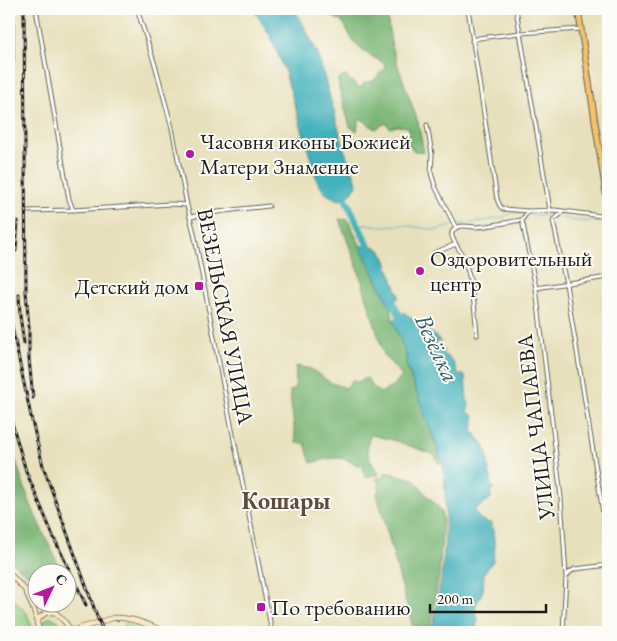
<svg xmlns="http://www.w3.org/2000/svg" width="617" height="641" viewBox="0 0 617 641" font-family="'EB Garamond',serif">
<rect width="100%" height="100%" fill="#fdfcf7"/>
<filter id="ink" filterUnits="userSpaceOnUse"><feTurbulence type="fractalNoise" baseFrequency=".02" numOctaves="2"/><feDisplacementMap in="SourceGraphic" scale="10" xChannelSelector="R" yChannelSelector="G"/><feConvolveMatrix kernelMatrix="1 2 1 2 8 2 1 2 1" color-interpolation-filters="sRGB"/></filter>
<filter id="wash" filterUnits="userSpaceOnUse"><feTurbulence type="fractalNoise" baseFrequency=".0096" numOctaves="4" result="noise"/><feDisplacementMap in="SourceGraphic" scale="20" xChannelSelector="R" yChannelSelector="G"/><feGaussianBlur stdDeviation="1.12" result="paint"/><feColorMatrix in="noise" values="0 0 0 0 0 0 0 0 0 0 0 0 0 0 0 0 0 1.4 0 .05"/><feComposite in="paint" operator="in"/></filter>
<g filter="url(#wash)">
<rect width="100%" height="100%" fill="#e8e0bc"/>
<path fill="#97d388" stroke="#5a7852" d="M9,595L27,613L33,632H9Z
M51,617L58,621L64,632H45C42,625 43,619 51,617Z
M127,620L161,632H124L123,627Z"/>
<path fill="#79b574" stroke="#4a6848" d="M327,9H386L392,49L418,122L424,152L414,151L405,140L410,132L408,127L397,126L390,128L386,123L380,126L376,129C369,126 366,120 359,119L357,131L350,127L339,88L338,79L346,76L356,85L361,88L364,83L373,81L385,68L384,63L369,55L362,49L353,41L343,22L333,17Z
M339,219L348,220L391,308L393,321L406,354V364L411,379L419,399L443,464L438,463L435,455L393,440L371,435C363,449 370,463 380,474L365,477L363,466C355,466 351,461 344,459C333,456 321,461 311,463L305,443H296L291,403L290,391L295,389L296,366L311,369L331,383L346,388L352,380L357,382L367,378L373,387L380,393L392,387L402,376L384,355L358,269Z
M9,433C16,465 27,498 41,528C48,543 56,558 62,573H47L46,572L43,573L38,574L37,576C27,578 17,566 9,559Z
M385,472L414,479L425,493L435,503L441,511L443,520L439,574L430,632H414L377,494L380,485L376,478L385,477Z"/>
<path fill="#42b1bc" stroke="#2f666c" d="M253,9H294L302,22L318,54L345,152L356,179L357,185L352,192L348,196L340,200C326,195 323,193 317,180L284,69L270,35Z
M360,246C369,246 377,245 383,253L399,296L391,308Z
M405,313C417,323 431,330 441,342L437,341L436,344L442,347L445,351H442V353L452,360L459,375H464L465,376L467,401L469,402L468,412L474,416V424L472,430L473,433L476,434L477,437C486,443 488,456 488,466L489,467V473L491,477V484L494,489L490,490L491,498L475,510C476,517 486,524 492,523L495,547L493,561L484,573L483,591L476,605L475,609L478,619L476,627L477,632H432C435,614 438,597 441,579C446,545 447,498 443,464L406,364V354L393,321L399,314Z"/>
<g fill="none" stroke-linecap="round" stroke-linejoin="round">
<path stroke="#42b1bc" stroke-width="1" d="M560,217L575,221L599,222
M357,224H367L379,226L402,225L436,230L453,226
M457,225L490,220L503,217L514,212L556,217"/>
<path stroke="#42b1bc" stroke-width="7" d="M341,189L372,254
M390,296L403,323"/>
</g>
</g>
<g filter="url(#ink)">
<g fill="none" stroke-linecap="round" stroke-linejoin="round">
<g stroke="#636154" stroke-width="5">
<path id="street" d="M36,9L69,199L73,210
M137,9L156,68L172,128L187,205L194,233L223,384L272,632
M468,9L497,199L500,206L503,209L528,211L555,210L601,216H608
M516,9L550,210
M472,41L479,38L520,33L581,29
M427,125L432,154L431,173L435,186L456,228
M26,211L73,210L171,204L187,205
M562,211L561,214L553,220L566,284L605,525L608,528
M191,217C216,211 243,209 269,206
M522,220L536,288L561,497L566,577L563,632
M522,220L528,211
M434,253L456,244
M536,288L608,277
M477,335C475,311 473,285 465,262C463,257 461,252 458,248C455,242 447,233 456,228C461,224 470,227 476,227C492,226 507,222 522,220
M567,576L570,572L575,569L608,565"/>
</g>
<g stroke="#636154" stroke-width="6">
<path id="secondary" d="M9,573L26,591L38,600
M26,591L35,613L39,632
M43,604C55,612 65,619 71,632
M37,621C42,614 46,612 54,612
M71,631L113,618C131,616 150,626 167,632"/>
</g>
<g stroke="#636154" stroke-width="7">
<path id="primary" d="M578,9L608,207"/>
</g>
<use href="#street" stroke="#fff" stroke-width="3"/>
<use href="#secondary" stroke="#fae7c3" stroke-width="4.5"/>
<use href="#primary" stroke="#f3c26a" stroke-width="5"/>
<g stroke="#1c1c1c" stroke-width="3">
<path id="rail" d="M13,9V61
M24,9L26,292L29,328V359L33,398
M9,53V236L10,306L12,327L32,421L43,466L98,619L104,632
M16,251L18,221
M19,295L20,316L24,343
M9,413L26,471L54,538L86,605"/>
</g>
<use href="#rail" stroke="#fdfcf7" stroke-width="1" stroke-dasharray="4" stroke-linecap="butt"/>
</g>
</g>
<g fill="#b5179e" stroke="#fdfcf7" stroke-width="2">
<circle cx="190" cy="154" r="5"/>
<circle cx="420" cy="271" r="5"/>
<rect x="194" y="281" width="10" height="10" rx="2.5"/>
<rect x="256" y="602" width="10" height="10" rx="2.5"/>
</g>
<g text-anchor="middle" stroke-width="4" stroke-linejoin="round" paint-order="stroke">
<g font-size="22" fill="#1c1c1c" stroke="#fdfcf7" text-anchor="start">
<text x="200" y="149">Часовня иконы Божией<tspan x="200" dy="25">Матери Знамение</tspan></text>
<text x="430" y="266">Оздоровительный<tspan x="430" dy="25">центр</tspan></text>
<text x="189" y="294" text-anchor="end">Детский дом</text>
<text x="271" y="615">По требованию</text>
</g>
<g font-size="22" fill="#1c1c1c" stroke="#fdfcf7">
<text transform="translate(226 316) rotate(79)" y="8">ВЕЗЕЛЬСКАЯ УЛИЦА</text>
<text transform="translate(535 427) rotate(-97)" y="8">УЛИЦА ЧАПАЕВА</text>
</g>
<g font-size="24" font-style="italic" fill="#2d5f64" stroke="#fdfcf7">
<text transform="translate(437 348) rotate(65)" y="8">Везёлка</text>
</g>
<g font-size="24" font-weight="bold" fill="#634a3d" stroke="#fdfcf7">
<text x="286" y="509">Кошары</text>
</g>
</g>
<rect width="617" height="641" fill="none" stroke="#fdfcf7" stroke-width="30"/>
<g transform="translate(52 588) rotate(47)"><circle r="24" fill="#fdfcf7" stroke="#a3a29f"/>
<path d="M0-4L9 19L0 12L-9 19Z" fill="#b5179e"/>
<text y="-8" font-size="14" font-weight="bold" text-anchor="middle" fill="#1c1c1c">С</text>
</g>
<path d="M430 604v8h116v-8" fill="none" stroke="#1c1c1c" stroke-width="2.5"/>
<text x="437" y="604" font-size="15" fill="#1c1c1c" stroke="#fdfcf7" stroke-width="4" paint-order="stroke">200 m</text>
</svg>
